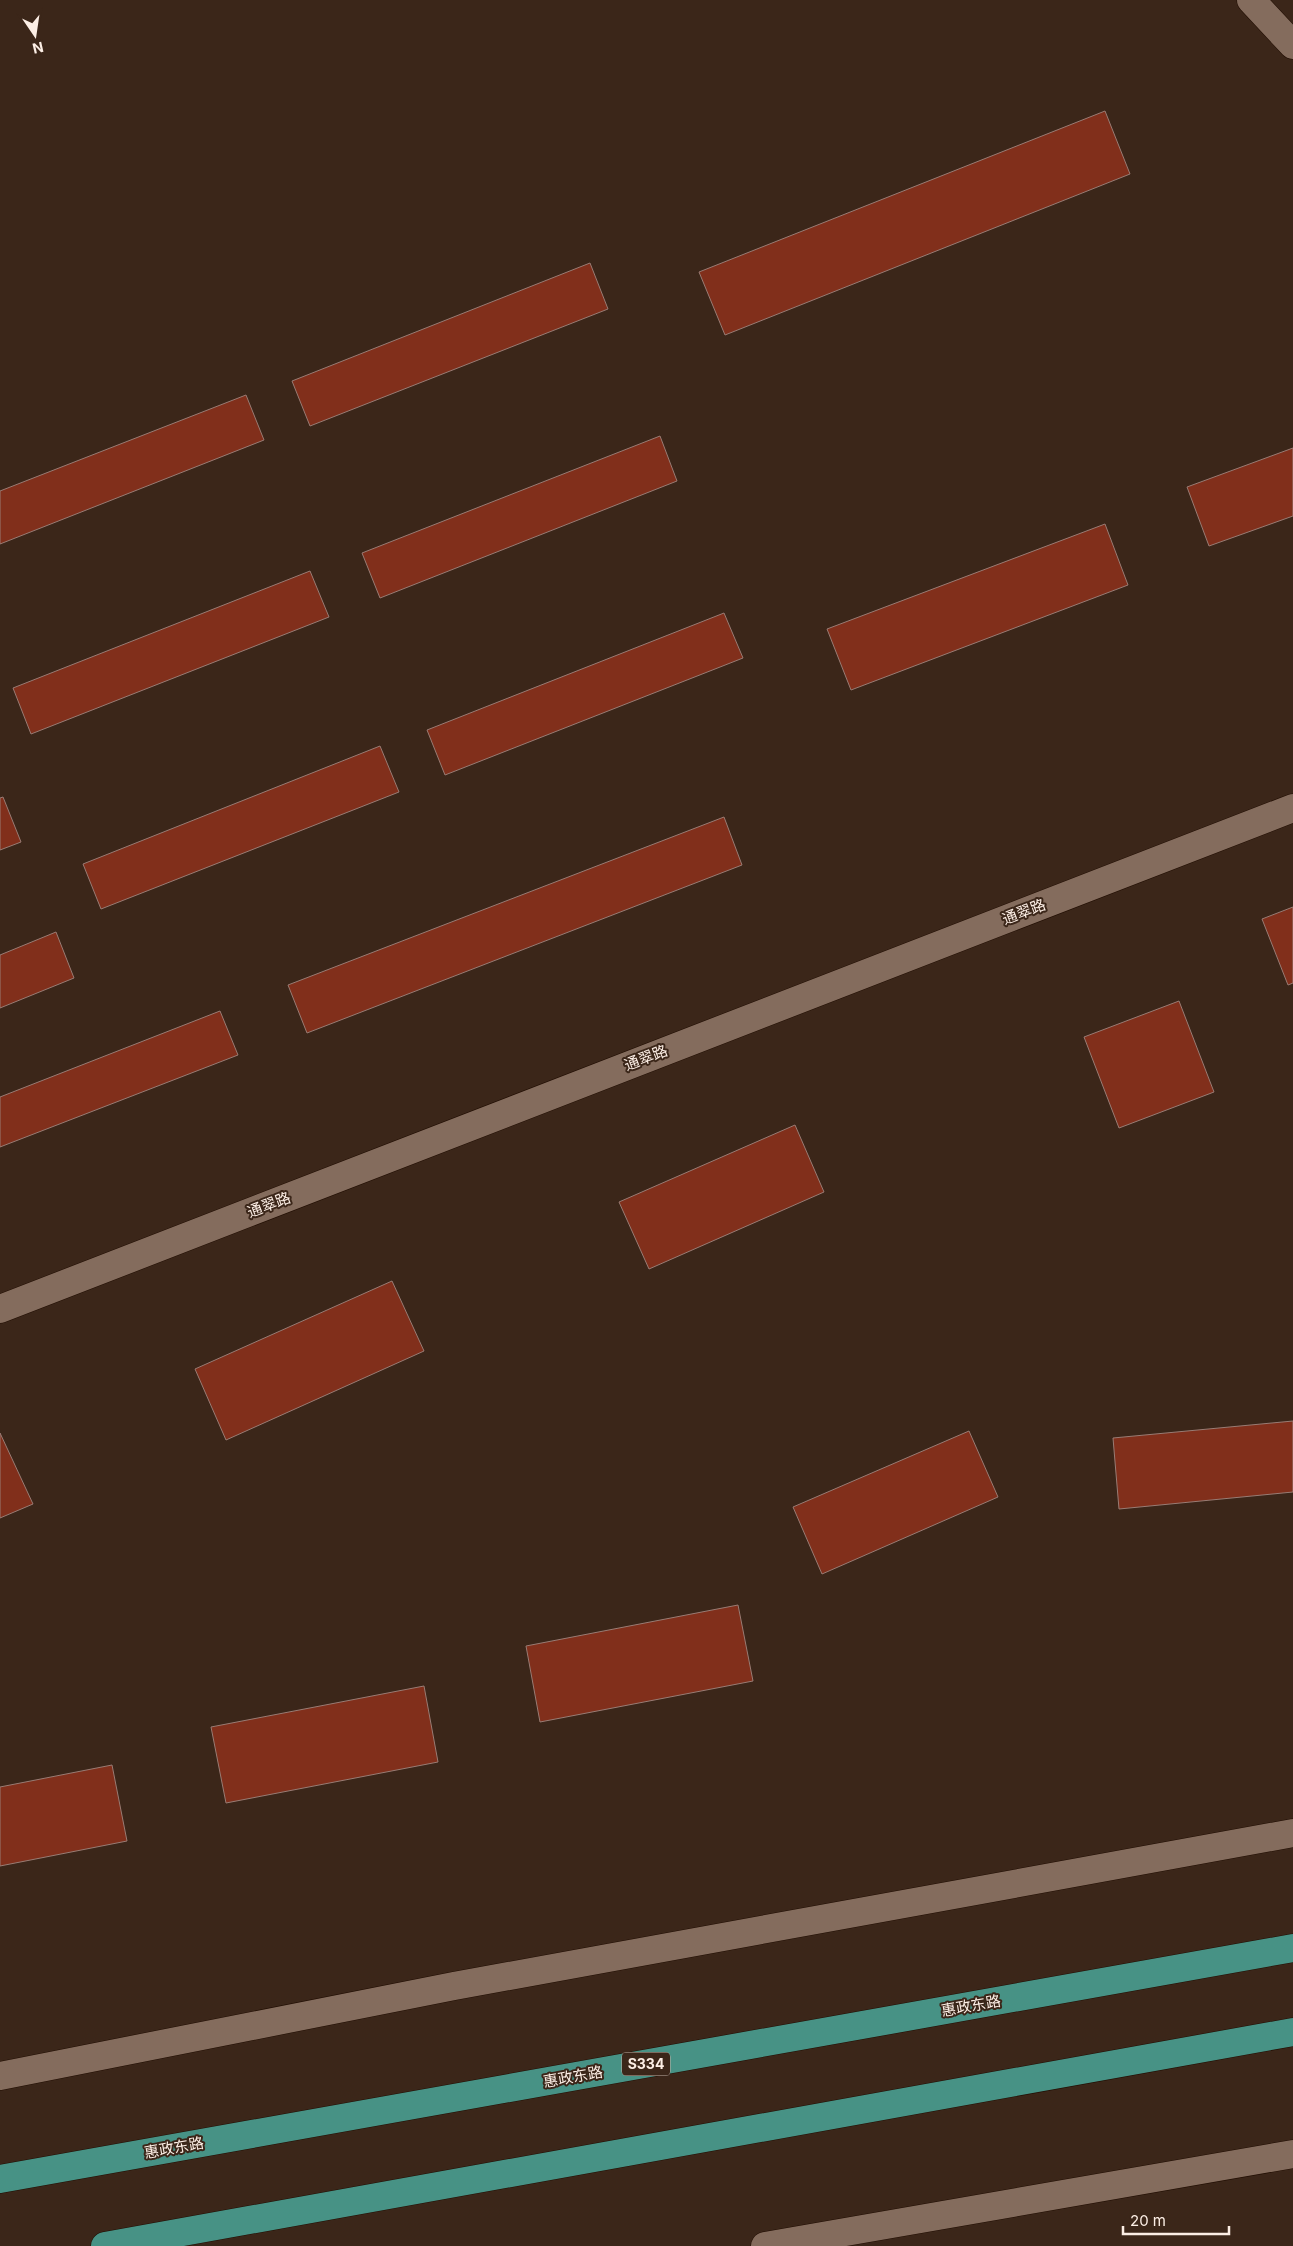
<svg xmlns="http://www.w3.org/2000/svg" width="1293" height="2246" viewBox="0 0 1293 2246" font-family="Inter,'Noto Sans SC',sans-serif">
<rect width="100%" height="100%" fill="#3b2619"/>
<path fill="#812f1b" stroke="#997c74" d="M1105,111L1130,174L725,335L699,272Z
M590,263L608,309L310,426L292,381Z
M246,395L264,440L0,544V491Z
M660,436L677,481L380,598L362,553Z
M1293,448V516L1209,546L1187,487Z
M1105,524L1128,585L851,690L827,629Z
M310,571L329,617L31,734L13,688Z
M724,613L743,658L445,775L427,730Z
M380,746L399,792L101,909L83,864Z
M3,797L21,842L0,850V798Z
M724,817L742,865L307,1033L288,985Z
M1293,907V983L1288,985L1262,919Z
M56,932L74,978L0,1008V955Z
M1179,1001L1214,1092L1119,1128L1084,1037Z
M220,1011L238,1055L0,1147V1097Z
M795,1125L824,1192L649,1269L619,1202Z
M392,1281L424,1351L226,1440L195,1369Z
M1293,1421V1492L1119,1509L1113,1438Z
M969,1431L998,1497L822,1574L793,1507Z
M0,1433L33,1504L0,1518Z
M738,1605L753,1681L540,1722L526,1646Z
M424,1686L438,1762L226,1803L211,1727Z
M112,1765L127,1841L0,1866V1787Z"/>
<g fill="none" stroke-linecap="round" stroke-linejoin="round">
<g stroke="#210e03" stroke-width="29">
<path id="minor" d="M1251,0L1293,45"/>
</g>
<g stroke="#210e03" stroke-width="29">
<path id="tertiary" d="M0,1309L1293,808"/>
</g>
<g stroke="#210e03" stroke-width="29">
<path id="secondary" d="M0,2076L454,1986L1293,1833
M765,2246L1293,2154"/>
</g>
<g stroke="#210e03" stroke-width="29">
<path id="primary" d="M0,2179L1293,1948
M105,2246L1293,2032"/>
</g>
<use href="#minor" stroke="#846c5d" stroke-width="28"/>
<use href="#tertiary" stroke="#846c5d" stroke-width="28"/>
<use href="#secondary" stroke="#846c5d" stroke-width="28"/>
<use href="#primary" stroke="#479285" stroke-width="28"/>
</g>
<g text-anchor="middle" stroke-width="4" stroke-linejoin="round" paint-order="stroke">
<rect fill="#3b2619" stroke="#c2b2a8" stroke-width="1" x="622" y="2052.5" width="48" height="23" rx="4"/>
<g font-size="14" font-weight="bold" fill="#fceee5">
<text x="646" y="2069">S334</text>
</g>
<g font-size="15" fill="#fceee5" stroke="#3b2619">
<text transform="translate(1024 912) rotate(-21)" y="5">通翠路</text>
<text transform="translate(646 1058) rotate(-21)" y="5">通翠路</text>
<text transform="translate(269 1205) rotate(-21)" y="5">通翠路</text>
<text transform="translate(971 2006) rotate(-10)" y="5">惠政东路</text>
<text transform="translate(573 2077) rotate(-10)" y="5">惠政东路</text>
<text transform="translate(174 2148) rotate(-10)" y="5">惠政东路</text>
</g>
</g>
<g transform="translate(35 35) rotate(167)" stroke="#3b2619" stroke-width="4" paint-order="stroke">
<path d="M0-4L9 19L0 12L-9 19Z" fill="#fceee5"/>
<text y="-8" font-size="14" font-weight="bold" text-anchor="middle" fill="#fceee5">N</text>
</g>
<path d="M1123 2226v8h106v-8" fill="none" stroke="#fceee5" stroke-width="2.5"/>
<text x="1130" y="2226" font-size="15" fill="#fceee5" stroke="#3b2619" stroke-width="4" paint-order="stroke">20 m</text>
</svg>
